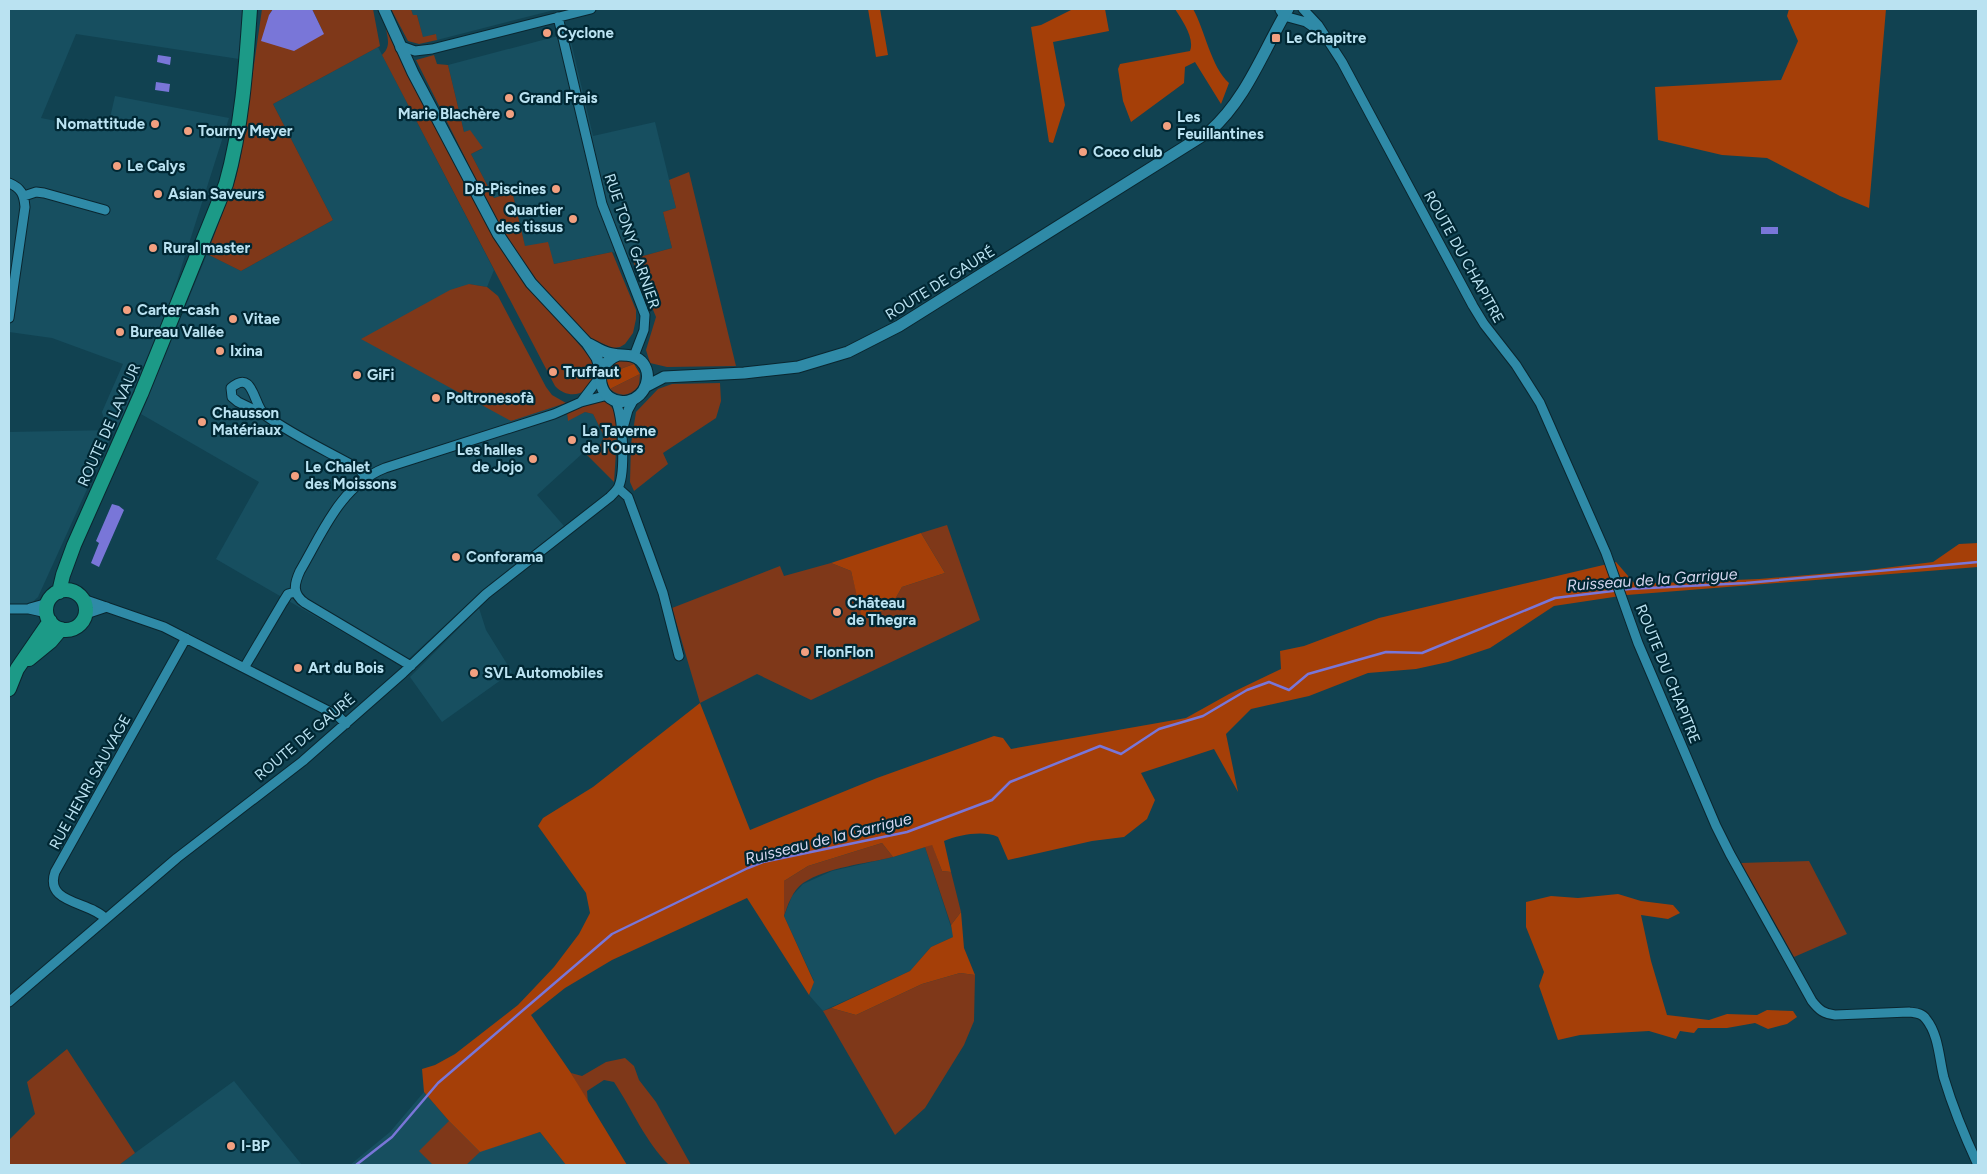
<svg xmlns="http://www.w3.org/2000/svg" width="1987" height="1174" viewBox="0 0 1987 1174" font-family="Figtree,sans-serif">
<rect width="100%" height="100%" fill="#114251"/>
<path fill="#174f60" d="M9,9H245L239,59L76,34L41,118L107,131L115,96L229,118L170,303L118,427L105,423L102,412L123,364L52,338L9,332Z
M411,9H558L437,40L435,34L423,38L417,15H413Z
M569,33L593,136L655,122L676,208L663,212L672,248L632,259L612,252L554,264L525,247L513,195L510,193L494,198L471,154L482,149L464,132L448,65Z
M378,47L494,270L487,287L469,284L511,421L566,403L568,420L585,412L593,414L604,436L601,444L584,452L537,495L564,526L484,589L401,666L216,559L259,482L141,414L207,254L241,271L333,220L273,104Z
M114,430L38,597L22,612H9V432Z
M479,608L486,630L512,672L442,722L410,677Z
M925,847L953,933V937L931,947L910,971L823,1011L809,995L814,981L784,916L792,896L803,884L832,871L893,857Z
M234,1081L302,1165H119L135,1153Z
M424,1092L449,1121L480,1151L540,1132L566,1165H350L390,1132Z"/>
<path fill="#7f3819" d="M262,9H273L269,15L323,32L312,9H373L380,46L273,104L333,220L241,271L207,254L236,178L241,155Z
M391,9H411L413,15H417L423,37L436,34L437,40L419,44L408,41Z
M385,24L400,58L478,209L509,262L593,361C594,366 596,373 595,377C588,396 568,400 555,386L382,55C392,46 387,36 385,24Z
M434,55L437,64L448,65L464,132L470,130L483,148L471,154L494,198L510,193L513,195L525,246L548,242L554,264L612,252L636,310V319L633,333L625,344L620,347L613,348L592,339L574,323L527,270L503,233L416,60Z
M689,172L736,366L667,367L650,363L646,350L656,317L632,259L672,248L663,212L676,208L669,180Z
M469,284L487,287L498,296L546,387L552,395L566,403L511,421L361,339L450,290Z
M626,360L634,364L623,368L606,379C606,368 614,360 626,360Z
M640,374L639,385C632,396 620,398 610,389Z
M720,383L721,401L716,418L663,453L668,464L634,491L630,482L631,444L636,412L658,389L672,384Z
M605,400L613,409L618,422L614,482L584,452L601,444L604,436L593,414L585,412L568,421L567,413L590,403Z
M947,525L980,620L811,700L757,674L700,703L672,608L780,566L784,576L831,563L851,571L863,618L890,608L902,587L945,573L921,533Z
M882,843L893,857C864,864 828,867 803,883C792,891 788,905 784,916V881L808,866Z
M932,844L942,871L951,872L961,912L951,925L925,847Z
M1809,861L1847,934L1794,957L1741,863Z
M960,973L975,975L974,1021L964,1045L925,1108L895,1135L823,1011L831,1008L856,1015L922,984Z
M67,1049L135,1153L119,1165H9V1140L35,1114L27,1082Z
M625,1058L634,1066L639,1080L656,1102L691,1165H669C645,1141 633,1111 614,1082L604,1080L587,1091L588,1103L571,1073L582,1076L606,1062Z
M449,1121L480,1152L466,1165H433L419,1151Z"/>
<path fill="#a53f08" d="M868,9H880L888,55L876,57Z
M1073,9H1105L1109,31L1053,42L1065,105L1053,143L1049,142L1031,27L1041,25Z
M1175,9H1193C1205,30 1211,67 1229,83L1221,104L1195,62L1185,67L1184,83L1131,122L1123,101L1118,69L1120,64L1190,51C1195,38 1182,20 1175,9Z
M1789,9H1886L1869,208L1840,196L1767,158L1722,155L1658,140L1655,87L1781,80L1798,41L1787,16Z
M634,364L640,374L610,389L606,379L623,368Z
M921,533L945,573L902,587L890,608L862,618L851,571L831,563Z
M1978,543V567L1627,595L1554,606L1490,648L1448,662L1416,669L1368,673L1309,696L1251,709L1226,734L1238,792L1214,749L1141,773L1155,800L1147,819L1124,837L1092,841L1008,860L998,837C983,830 959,835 944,841L951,872L942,871L932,845L893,857L882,843L808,866L784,881V916L814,982L809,995L747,898L612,960L565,988L531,1015L571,1073L627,1165H566L540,1132L480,1152L449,1121L424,1092L422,1069L435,1065L455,1054L518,1005L554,967L579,934L590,913L586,893L538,826L543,818L593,787L700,703L750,830L877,778L994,736L1003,738L1011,749L1186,718L1229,694L1281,669L1280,651L1304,646L1379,618L1616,562L1635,584L1759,579L1868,570L1933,562L1959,544Z
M1618,894L1641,901L1673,905L1680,913L1668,919L1641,915L1651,961L1667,1015L1709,1020L1727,1014L1757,1015L1767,1010L1793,1011L1797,1017L1787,1024L1768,1029L1755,1023L1727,1028H1698L1694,1033L1680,1031L1676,1039L1649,1031L1580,1035L1558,1040L1539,986L1544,972L1526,927V902L1551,896L1578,898Z
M961,912L964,948L975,975L960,973L922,984L856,1015L831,1008L910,971L931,947L953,937L951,925Z"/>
<path fill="#7976d8" d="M273,9H312L324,34L294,51L261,41L269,15Z
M158,55L171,57L170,65L157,62Z
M156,82L170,84L169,92L155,90Z
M1761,227H1778V234H1761Z
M112,504L119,506L124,510L99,567L91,563L99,543L96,541Z"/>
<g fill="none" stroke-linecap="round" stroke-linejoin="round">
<path stroke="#7976d8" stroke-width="2.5" d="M356,1165L392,1137L438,1083L612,934L748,868L763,862L907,832L992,800L1010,782L1100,746L1121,754L1159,729L1203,716L1247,690L1269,682L1289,690L1308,674L1386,652L1422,653L1555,598L1629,589L1746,583L1978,562"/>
<g stroke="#0a262f" stroke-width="11">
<path id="minor" d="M1303,9L1318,25L1342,62L1473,306L1484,324L1516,365L1540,403L1606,553L1638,643L1716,826L1730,854L1812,1001C1819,1010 1824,1014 1835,1015L1909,1012C1916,1013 1922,1013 1926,1019C1939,1035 1939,1059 1944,1078C1953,1108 1965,1137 1978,1165
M1280,10L1284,16L1306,22L1319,31
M558,17L602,204L645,315L644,330L634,356
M400,48L404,47L415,51L432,49L591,9
M9,183C21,188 24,194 25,207L9,318
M24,196L36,192L44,193L105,210
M581,402L600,377
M263,414L238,402L232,397L231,388C254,368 253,406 265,415C292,435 329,452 359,469L366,477
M623,428L628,410L634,399
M618,488L628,497L649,554L663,593L679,656
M83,599L164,627L338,716L346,724
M30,608L48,603
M9,609H29L47,613
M86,614L107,607
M411,666L305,603C292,594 294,584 300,571C323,532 340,486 385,468L554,414L581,402L608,395
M244,668L283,602L288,594L295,592
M106,919C90,901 44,904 55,872L186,638
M9,1002L177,858L303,761L403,673L486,594L610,497C613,494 616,491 618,488C626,473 623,415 615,400"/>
</g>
<g stroke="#0a262f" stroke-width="13">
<path id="tertiary" d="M384,9L413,73L498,234L531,283L587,343L597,358L601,371
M587,343C594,346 601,351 608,353C620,357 631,352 641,361C654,374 646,397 628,401C599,407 589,366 618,355
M645,387L664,377L744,373L798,367L848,352L899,326L1210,131C1247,98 1263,51 1288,9"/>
</g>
<g stroke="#0a262f" stroke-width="16">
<path id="primary" d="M46 610a20 20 0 1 1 40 0a20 20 0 1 1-40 0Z
M59,592L63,575L74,545L141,394L226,184C242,127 246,68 250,9
M29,659L51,641L61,629
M9,689L17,669L50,621"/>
</g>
<use href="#minor" stroke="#2f8aa7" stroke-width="9"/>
<use href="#tertiary" stroke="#2f8aa7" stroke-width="11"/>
<use href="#primary" stroke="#1c9a87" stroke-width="14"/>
</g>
<g fill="#f2a080" stroke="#002733" stroke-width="2">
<circle cx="547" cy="33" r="5"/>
<rect x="1271" y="33" width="10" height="10" rx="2.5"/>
<circle cx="509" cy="98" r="5"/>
<circle cx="510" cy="114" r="5"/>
<circle cx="155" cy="124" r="5"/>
<circle cx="1167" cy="126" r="5"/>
<circle cx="188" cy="131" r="5"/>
<circle cx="1083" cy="152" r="5"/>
<circle cx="117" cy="166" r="5"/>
<circle cx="556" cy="189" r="5"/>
<circle cx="158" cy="194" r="5"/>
<circle cx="573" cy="219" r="5"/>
<circle cx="153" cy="248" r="5"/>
<circle cx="127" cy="310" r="5"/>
<circle cx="233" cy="319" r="5"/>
<circle cx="120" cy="332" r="5"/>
<circle cx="220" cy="351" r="5"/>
<circle cx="553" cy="372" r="5"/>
<circle cx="357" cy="375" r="5"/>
<circle cx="436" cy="398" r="5"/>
<circle cx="202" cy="422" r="5"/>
<circle cx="572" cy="440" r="5"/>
<circle cx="533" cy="459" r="5"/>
<circle cx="295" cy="476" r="5"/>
<circle cx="456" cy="557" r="5"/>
<circle cx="837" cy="612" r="5"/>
<circle cx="805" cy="652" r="5"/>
<circle cx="298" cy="668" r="5"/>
<circle cx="474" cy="673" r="5"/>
<circle cx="231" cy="1146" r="5"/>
</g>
<g text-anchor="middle" stroke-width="4.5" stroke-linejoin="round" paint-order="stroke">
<g font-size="15" font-weight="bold" fill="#bae2f1" stroke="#002733" text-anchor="start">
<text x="557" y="38">Cyclone</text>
<text x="1286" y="43">Le Chapitre</text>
<text x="519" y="103">Grand Frais</text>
<text x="500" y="119" text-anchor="end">Marie Blachère</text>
<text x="1177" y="122">Les<tspan x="1177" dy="17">Feuillantines</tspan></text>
<text x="145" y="129" text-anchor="end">Nomattitude</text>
<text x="198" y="136">Tourny Meyer</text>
<text x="1093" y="157">Coco club</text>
<text x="127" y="171">Le Calys</text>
<text x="546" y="194" text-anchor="end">DB-Piscines</text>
<text x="168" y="199">Asian Saveurs</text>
<text x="563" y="215" text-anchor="end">Quartier<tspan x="563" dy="17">des tissus</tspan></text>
<text x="163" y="253">Rural master</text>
<text x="137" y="315">Carter-cash</text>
<text x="243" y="324">Vitae</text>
<text x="130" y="337">Bureau Vallée</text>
<text x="230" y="356">Ixina</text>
<text x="563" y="377">Truffaut</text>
<text x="367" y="380">GiFi</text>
<text x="446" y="403">Poltronesofà</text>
<text x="212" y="418">Chausson<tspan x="212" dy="17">Matériaux</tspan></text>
<text x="582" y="436">La Taverne<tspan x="582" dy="17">de l'Ours</tspan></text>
<text x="523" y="455" text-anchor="end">Les halles<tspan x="523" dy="17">de Jojo</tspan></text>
<text x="305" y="472">Le Chalet<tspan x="305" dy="17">des Moissons</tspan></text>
<text x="466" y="562">Conforama</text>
<text x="847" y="608">Château<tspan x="847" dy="17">de Thegra</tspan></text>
<text x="815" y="657">FlonFlon</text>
<text x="308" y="673">Art du Bois</text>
<text x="484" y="678">SVL Automobiles</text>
<text x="241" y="1151">I-BP</text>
</g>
<g font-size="15" fill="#bae2f1" stroke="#002733">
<text transform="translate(632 241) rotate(71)" y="5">RUE TONY GARNIER</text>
<text transform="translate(1464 257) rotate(61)" y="5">ROUTE DU CHAPITRE</text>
<text transform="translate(940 283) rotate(-32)" y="5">ROUTE DE GAURÉ</text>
<text transform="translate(109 425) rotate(-66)" y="5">ROUTE DE LAVAUR</text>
<text transform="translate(1668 674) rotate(68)" y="5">ROUTE DU CHAPITRE</text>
<text transform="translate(305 737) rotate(-40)" y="5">ROUTE DE GAURÉ</text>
<text transform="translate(90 782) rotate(-61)" y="5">RUE HENRI SAUVAGE</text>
</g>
<g font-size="16" font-style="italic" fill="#d4d6ef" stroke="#002733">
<text transform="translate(1652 579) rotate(-4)" y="6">Ruisseau de la Garrigue</text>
<text transform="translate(828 838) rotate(-14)" y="6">Ruisseau de la Garrigue</text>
</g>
</g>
<rect width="1987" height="1174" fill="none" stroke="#bae2f1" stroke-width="20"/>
</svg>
